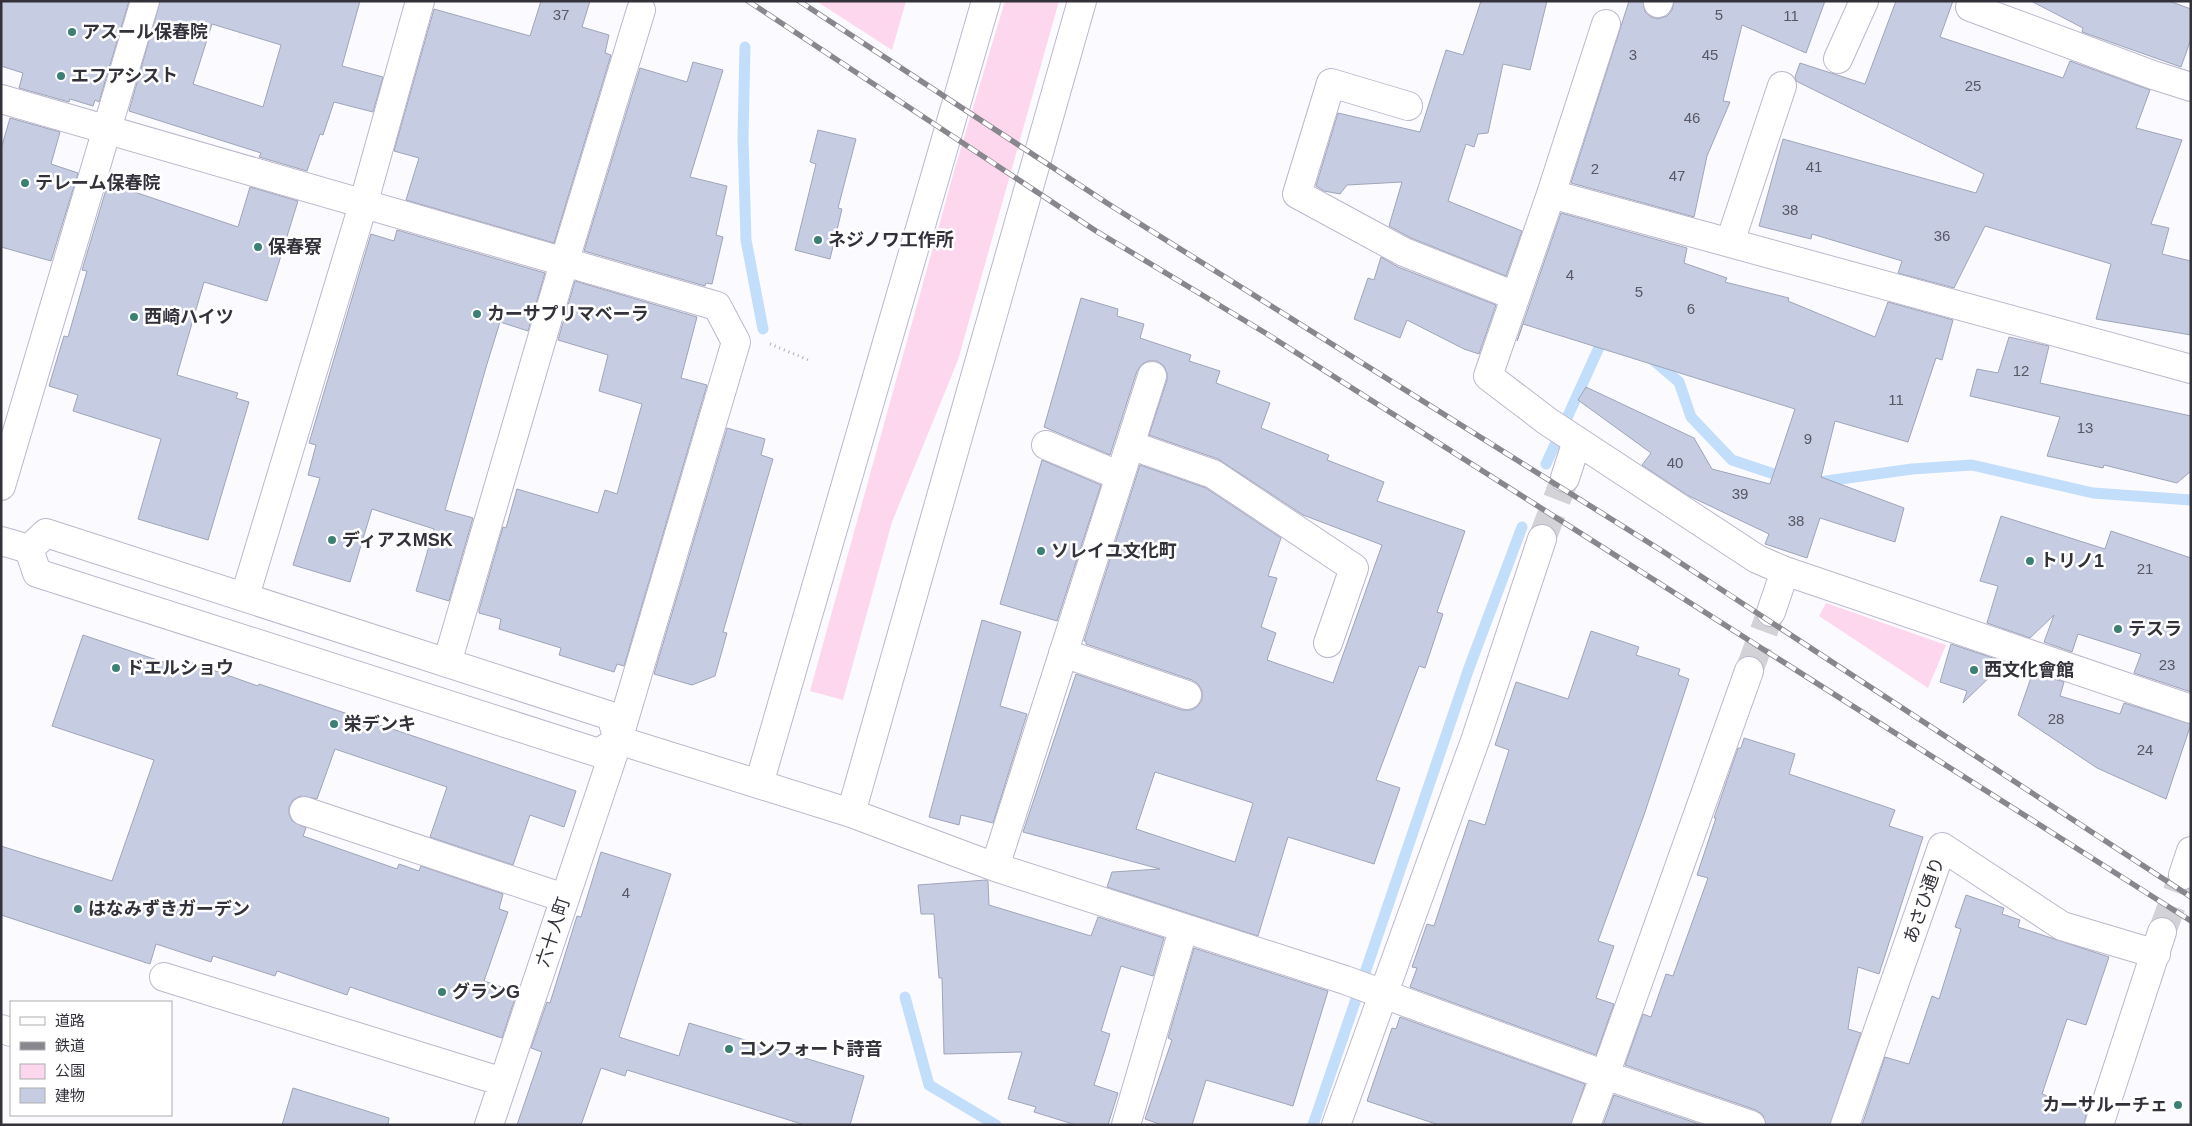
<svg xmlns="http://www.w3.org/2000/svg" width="2192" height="1126" viewBox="0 0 2192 1126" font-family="Helvetica,'Noto Sans JP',sans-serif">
<rect width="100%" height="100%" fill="#fbfafe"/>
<path fill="#fcd7ed" d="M816,1H906L892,50Z
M1005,1H1059L958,360L892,522L843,700L810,691L955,168Z
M1826,603L1946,645L1928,688L1819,616Z"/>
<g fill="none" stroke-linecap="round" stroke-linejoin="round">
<path stroke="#c3defb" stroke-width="11" d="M745,47L743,138L746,240L763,329
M1652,359L1679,382L1691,417L1732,460L1786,478
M1546,464L1601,343L1611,346
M1819,482L1912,469L1972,465L2093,493L2191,500
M905,997L929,1085L996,1125
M1313,1125L1469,668L1522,527"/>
</g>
<path fill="#c6cce1" stroke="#9fa5b9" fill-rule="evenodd" d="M1,1H129L99,102L95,100L93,106L70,99L69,102L19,88L23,73L1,66Z
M160,1H360L342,66L383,77L373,112L334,102L323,135L320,134L307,171L259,157L261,153L129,111ZM212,24L281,45L263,107L193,84Z
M541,1H590L582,27L609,35L605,53L611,55L554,243L406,200L419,158L394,151L434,9L530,36Z
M1481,1H1547L1530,70L1503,64L1488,133L1478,134L1474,147L1466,144L1448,201L1522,231L1506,276L1411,238L1389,226L1402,182L1347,185L1340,194L1324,191L1316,186L1338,113L1420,132L1446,50L1463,55Z
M1629,1H1643L1645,12L1651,17L1658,19L1667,16L1672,10L1674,1H1825L1806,53L1742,25L1723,101L1730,102L1707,156L1694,217L1571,183Z
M1896,1H1953L1940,37L2063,78L2070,61L2150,90L2136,128L2182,140L2151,224L2169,228L2162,254L2191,261V335L2096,319L2111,264L1985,226L1954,288L1898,273L1902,261L1812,234L1811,239L1759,226L1783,139L1976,193L1984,174L1796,81L1795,77L1800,63L1865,84Z
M2031,1H2169L2191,9V39L2181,67L2082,32L2083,28Z
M693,62L723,70L690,177L727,186L716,235L723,237L712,284L706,283L705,286L584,251L640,68L687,82Z
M10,118L60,132L51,164L78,173L51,261L1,247V149Z
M818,130L856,139L838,208L842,209L830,259L795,250L816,164L810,162Z
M108,183L238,227L250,187L298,201L267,301L204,282L177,375L238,393L236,398L249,402L208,540L138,519L161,439L73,411L78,395L49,386L64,336L68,337L87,271L82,270Z
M1561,213L1687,248L1684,263L1727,278L1725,282L1789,298L1788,301L1875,337L1888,302L1953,320L1942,360L1936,358L1908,442L1835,421L1821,477L1904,508L1895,542L1820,518L1807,558L1765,544L1769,534L1687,495L1642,465L1651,453L1578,400L1586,387L1694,438L1712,469L1770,484L1795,409L1523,324L1517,341Z
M397,230L545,273L528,331L500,322L487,364L445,510L473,518L449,601L416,591L434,529L372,509L350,582L293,565L320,478L308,475L316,445L309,443L371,234L394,241Z
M1381,257L1398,267L1496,305L1479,354L1464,349L1407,320L1400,338L1354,319L1368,278L1374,280Z
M575,281L697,317L681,378L707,385L624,666L617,664L614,672L559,655L561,648L499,629L501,619L479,613V610L503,527L506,528L517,489L598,513L605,490L617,494L642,404L599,391L608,355L558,340Z
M1081,298L1118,309L1117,316L1144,324L1140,338L1191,355L1189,361L1220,371L1216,383L1270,403L1261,428L1329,455L1327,460L1384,482L1377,501L1465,531L1437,612L1443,614L1425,668L1419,666L1376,780L1400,788L1374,864L1288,837L1258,936L1107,887L1112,872L1160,869L1023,832L1076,674L1182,710H1191L1197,707L1202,700V691L1198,684L1192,680L1086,644V641H1084L1140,465L1206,488L1281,538L1268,576L1277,578L1261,627L1276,633L1267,660L1333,683L1382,545L1303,515L1218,459L1149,435L1167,380V373L1164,366L1157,361H1148L1142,364L1137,371L1110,455L1044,427ZM1155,772L1253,803L1235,862L1136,829Z
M2009,337L2049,346L2040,383L2191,416V471L2177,483L2104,465L2103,468L2047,456L2060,417L1970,396L1977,369L1998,373Z
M727,428L765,439L761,455L773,459L723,632L727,633L715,676L692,685L654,674Z
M1042,460L1101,485L1057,621L1000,604Z
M2001,516L2105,549L2111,531L2191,558V692L2134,673L2141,654L2078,634L2072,652L2044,642L2054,615L2030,638L1987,623L1998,586L1980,581Z
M982,620L1021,632L1000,706L1027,714L993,823L961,815L959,825L929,817Z
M1591,631L1639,647L1636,655L1680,669L1678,675L1689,679L1644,815L1598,941L1614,946L1596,998L1614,1004L1596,1055L1410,987L1417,968L1412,967L1427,924L1434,926L1469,820L1485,825L1509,750L1495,745L1516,682L1568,699Z
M83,635L187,670L190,662L258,686L259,684L576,791L564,827L530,815L513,865L430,837L447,787L335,749L317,799L300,796L293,800L289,807V814L292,821L306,828L303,836L397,869L399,864L419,871L421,866L503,894L499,909L508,912L484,981L517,992L502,1038L350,987L347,995L277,971L275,976L213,956L211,962L156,944L150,964L1,915V846L112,881L154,760L52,726Z
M1951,644L2005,662L1963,703L1967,691L1940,682Z
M2033,672L2064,682L2060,696L2120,714L2124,703L2191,724L2166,799L2097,768L2018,715Z
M1744,738L1795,754L1789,774L1895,810L1889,826L1923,837L1879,974L1858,967L1848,1029L1861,1033L1830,1125H1766L1763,1115L1756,1110L1625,1065L1643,1014L1651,1017L1666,974L1673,976L1708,878L1697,875L1716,818H1714L1738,748H1741Z
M601,852L671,874L619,1037L679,1056L689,1023L864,1076L850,1125H805L627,1070L625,1076L601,1068L581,1125H517L542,1052L531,1048L547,1002L550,1003L577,916L581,917Z
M986,880L988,881L989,905L1091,936L1098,917L1164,938L1153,976L1121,966L1101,1031L1110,1034L1094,1085L1118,1093L1108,1125H1076L1034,1112L1036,1107L1008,1099L1022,1052L944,1054L942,978H939L934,914H921L918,885Z
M1966,895L2004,908L2002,914L2020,920L2018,927L2109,957L2086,1025L2067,1019L2042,1094L2087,1110L2084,1125H1862L1885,1057L1909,1064L1932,996L1939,999L1961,929L1955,927Z
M1194,948L1328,991L1293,1106L1206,1080L1192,1125H1162L1145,1119L1172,1040L1168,1038Z
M1400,1017L1585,1084L1571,1125H1439L1367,1101L1392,1028L1396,1029Z
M293,1088L389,1118L388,1125H282Z
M1614,1095L1702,1125H1603Z"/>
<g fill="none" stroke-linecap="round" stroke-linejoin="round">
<path stroke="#d3d2d7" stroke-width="28" stroke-dasharray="28 14" stroke-linecap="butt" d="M1542,539L1565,478
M1749,671L1771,612
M2162,932L2183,875"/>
<g stroke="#bcb8cd" stroke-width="30">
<path id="minor" d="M1658,3L1659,1
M1970,7L2153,75L2191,87
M1606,24L1551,194L1488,376L1547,421L1757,559L1785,571L2191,709
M1838,59L1864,1
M1,99L717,306L736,342L618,740L489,1125
M1408,106L1331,83L1297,194L1404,252L1515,296
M1551,194L2191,369
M1730,242L1782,86
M1046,445L1120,476
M1130,445L1213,474L1354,568L1328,643
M1565,478L1577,441
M1,486L145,1
M1,541L29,549
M29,549L46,533L611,716L618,740
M29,549L37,573L599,753L618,740
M245,596L363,205L420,1
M1771,612L1785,571
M1063,653L1187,695
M447,663L564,263L641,10
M618,740L851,813L995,867L1345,980L1605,1075L1749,671
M759,784L986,1
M304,811L564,898
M851,813L1082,1
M995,867L1152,376
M2183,875L2191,851
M164,977L503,1082
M1,1029L11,1032
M1126,1125L1183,930
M1336,1125L1476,738L1542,539
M1586,1125L1605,1075L1751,1125
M1845,1125L1942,847L2062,926L2156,954
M2099,1125L2162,932"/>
</g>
<path stroke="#b0afb5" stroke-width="3" stroke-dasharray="1 4" stroke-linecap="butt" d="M770,344L811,361"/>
<use href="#minor" stroke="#fff" stroke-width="28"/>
<g stroke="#89878e" stroke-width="5.5">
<path id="rail" d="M748,1L1096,231L1267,334L2191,921
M799,1L1110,205L1667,554L2191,897"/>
</g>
<use href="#rail" stroke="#fff" stroke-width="4" stroke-dasharray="11" stroke-linecap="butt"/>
</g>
<g fill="#3c8075" stroke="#fff" stroke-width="2">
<circle cx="72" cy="32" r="5"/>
<circle cx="61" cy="76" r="5"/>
<circle cx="25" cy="183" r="5"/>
<circle cx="818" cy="240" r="5"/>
<circle cx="258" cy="247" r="5"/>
<circle cx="477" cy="314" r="5"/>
<circle cx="134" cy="317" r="5"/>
<circle cx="332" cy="540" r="5"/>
<circle cx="1041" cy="551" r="5"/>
<circle cx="2030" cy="561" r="5"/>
<circle cx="2118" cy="629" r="5"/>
<circle cx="116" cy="668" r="5"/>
<circle cx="1974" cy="670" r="5"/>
<circle cx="334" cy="724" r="5"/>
<circle cx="78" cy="909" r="5"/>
<circle cx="442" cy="992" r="5"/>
<circle cx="729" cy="1049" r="5"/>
<circle cx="2178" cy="1105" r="5"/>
</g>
<g text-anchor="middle" stroke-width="5" stroke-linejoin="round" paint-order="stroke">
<g font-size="15" fill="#585864">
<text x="561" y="20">37</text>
<text x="1719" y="20">5</text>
<text x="1791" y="21">11</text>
<text x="1633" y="60">3</text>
<text x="1710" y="60">45</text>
<text x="1973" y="91">25</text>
<text x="1692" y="123">46</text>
<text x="1814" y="172">41</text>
<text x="1595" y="174">2</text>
<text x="1677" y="181">47</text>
<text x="1790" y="215">38</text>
<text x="1942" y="241">36</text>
<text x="1570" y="280">4</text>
<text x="1639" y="297">5</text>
<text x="1691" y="314">6</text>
<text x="2021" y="376">12</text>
<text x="1896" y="405">11</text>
<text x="2085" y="433">13</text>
<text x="1808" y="444">9</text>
<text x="1675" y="468">40</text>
<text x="1740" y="499">39</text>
<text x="1796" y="526">38</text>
<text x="2145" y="574">21</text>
<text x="2167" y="670">23</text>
<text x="2056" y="724">28</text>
<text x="2145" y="755">24</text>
<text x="626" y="898">4</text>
</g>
<g font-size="18" font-weight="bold" fill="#33313a" stroke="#fff" text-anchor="start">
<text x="82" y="38">アスール保春院</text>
<text x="71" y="82">エフアシスト</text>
<text x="35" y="189">テレーム保春院</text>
<text x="828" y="246">ネジノワ工作所</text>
<text x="268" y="253">保春寮</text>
<text x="487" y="320">カーサプリマベーラ</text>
<text x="144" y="323">西崎ハイツ</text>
<text x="342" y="546">ディアスMSK</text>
<text x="1051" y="557">ソレイユ文化町</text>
<text x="2040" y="567">トリノ1</text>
<text x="2128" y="635">テスラ</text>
<text x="126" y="674">ドエルショウ</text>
<text x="1984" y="676">西文化會館</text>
<text x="344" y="730">栄デンキ</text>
<text x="88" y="915">はなみずきガーデン</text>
<text x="452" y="998">グランG</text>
<text x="739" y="1055">コンフォート詩音</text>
<text x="2168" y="1111" text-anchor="end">カーサルーチェ</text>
</g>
<g font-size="18" fill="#33313a" stroke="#fff">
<text transform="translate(1924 900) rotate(-71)" y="6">あさひ通り</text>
<text transform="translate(553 932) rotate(-72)" y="6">六十人町</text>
</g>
</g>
<rect width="2192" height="1126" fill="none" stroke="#33313a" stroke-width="5"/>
<rect x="10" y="1001" width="162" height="115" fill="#ffffff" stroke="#adadb0"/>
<rect x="20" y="1017" width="25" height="8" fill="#ffffff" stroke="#adadb0"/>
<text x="55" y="1026" font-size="15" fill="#33313a">道路</text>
<rect x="20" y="1042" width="25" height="8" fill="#89878e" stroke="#adadb0"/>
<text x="55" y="1051" font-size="15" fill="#33313a">鉄道</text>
<rect x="20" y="1064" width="25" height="15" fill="#fcd7ed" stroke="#adadb0"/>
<text x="55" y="1076" font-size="15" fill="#33313a">公園</text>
<rect x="20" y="1088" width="25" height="15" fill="#c6cce1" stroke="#adadb0"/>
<text x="55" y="1101" font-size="15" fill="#33313a">建物</text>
</svg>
